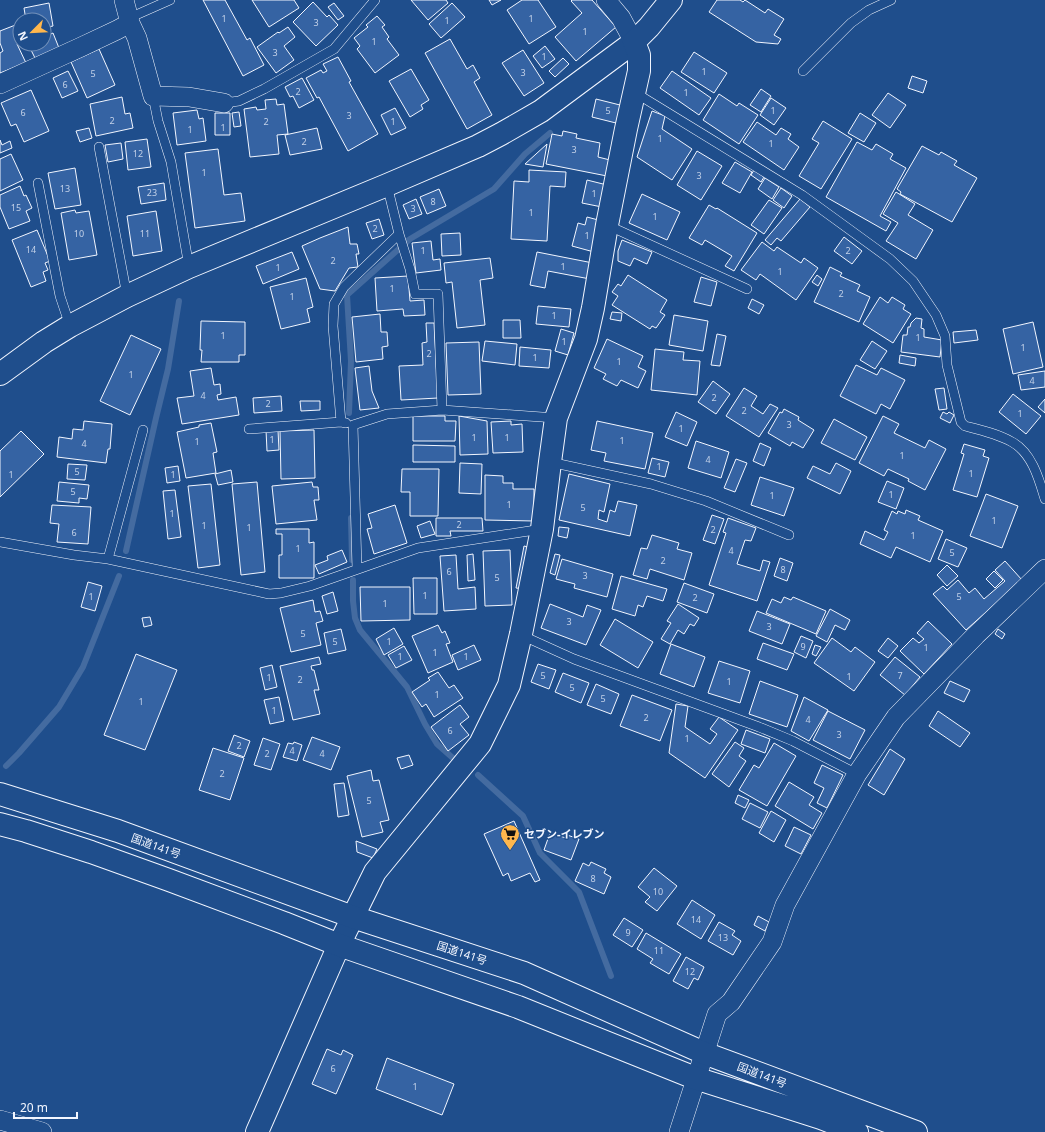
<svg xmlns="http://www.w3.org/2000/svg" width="1045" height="1132" viewBox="0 0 1045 1132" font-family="'Noto Sans','Noto Sans JP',sans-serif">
<rect width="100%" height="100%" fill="#1f4e8c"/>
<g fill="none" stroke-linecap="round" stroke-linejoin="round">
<path stroke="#446ba0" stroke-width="6" d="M349,413L351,361L347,295L410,239L494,189L525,154L550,133
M351,518L352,560
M126,551L156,418L168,369L179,301
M353,580V601L355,618L360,630L407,687L425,724L437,744L454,759
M6,766L19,753L59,707L83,667L119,576
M478,775L523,816L540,853L579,892L611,976"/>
</g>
<path fill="#3563a3" stroke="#f2f6ff" d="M203,0H225L247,40L250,38L264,65L243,76Z
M252,0H294L299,8L269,27Z
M411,0H446L448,3L428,20Z
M489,0H501L492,5Z
M522,0H538L556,27L529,44L507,10Z
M572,0H592L616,27L576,61L555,37L582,13L571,1Z
M717,0H740L743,2L745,0L765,13L768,9L784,19L774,35L781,39L778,44L756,42L709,12Z
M313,2L327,17L329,15L338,25L316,46L293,22Z
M49,3L53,26L48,27L49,33L44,34V20H26L24,8Z
M334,3L344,16L338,20L328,7Z
M452,3L465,17L441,38L429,24Z
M377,16L385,25L382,27L389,37L387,39L399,55L375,73L357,49L360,46L354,38L368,27L366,25Z
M18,24L20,29V43L17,44L26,63L0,73V53L3,51L0,43V31Z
M288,27L295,37L284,46L294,60L276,73L257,47L278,32L279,33Z
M53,33L59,48L35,58L28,44H44V37Z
M450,39L467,69L473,65L480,78L474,82L492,115L467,129L425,53Z
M545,46L555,59L542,68L533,56Z
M99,49L115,85L87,98L71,62Z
M523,50L544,83L524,96L502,63Z
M694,52L727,73L714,93L681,72Z
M338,57L351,81L349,82L378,134L348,151L319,97L317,98L306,78L321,70L323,73L327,71L323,64Z
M563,58L569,64L555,77L549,71Z
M411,69L429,100L421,105L423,109L410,117L389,81Z
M68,71L78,91L62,98L53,78Z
M672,71L711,98L699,115L660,88Z
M912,76L927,81L923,93L908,88Z
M302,78L314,100L299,108L293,96L290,97L285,87Z
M761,89L771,96L761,112L750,105Z
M31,90L49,131L24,142L16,124L11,126L1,103Z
M888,93L906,105L890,128L872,115Z
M719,94L737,106L739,103L758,115L739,144L703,120Z
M122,97L125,114L130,113L133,128L96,136L90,104Z
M771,98L786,108L774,125L760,115Z
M276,99L277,105L284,104L288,134L277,135L279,154L250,157L244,109L256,107L257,110L266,109L265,100Z
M596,99L624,106L620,124L592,117Z
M395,108L406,128L391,135L381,115Z
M197,110L199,119L203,118L206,141L177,145L173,113Z
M652,111L665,116L662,129L692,149L672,180L637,157Z
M239,112L241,126L234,127L232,113Z
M215,113H230V135H215Z
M860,113L876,123L864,142L848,133Z
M823,121L852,139L821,189L799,176L819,143L812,139Z
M757,122L776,135L781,128L791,134L788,139L799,147L784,170L743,142Z
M89,128L92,138L80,142L76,131Z
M317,128L322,149L290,155L285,135Z
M563,131L577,134L576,138L600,143L598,157L610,160L607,176L546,164L552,134L562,136Z
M147,139L151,167L128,170L125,142Z
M0,140L2,145L10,141L12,148L0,153Z
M857,142L872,150L876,144L893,154L890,159L906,168L880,216L891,222L886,231L826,197Z
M121,143L123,159L108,162L105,145Z
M547,144L543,167L525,164Z
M922,146L939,155L941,152L957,161L954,165L977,178L952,222L900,194L901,192L897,189Z
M218,149L224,195L241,193L245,221L195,228L185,153Z
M697,151L722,166L701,200L677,185Z
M11,154L23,180L0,191V159Z
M735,162L752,172L740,193L722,183Z
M75,168L81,205L55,209L48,173Z
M529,170L566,172L565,187L550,186L547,241L511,239L514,181L529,182Z
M754,170L764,177L761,182L751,175Z
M765,178L779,187L772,199L758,189Z
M587,180L607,185L602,207L582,203Z
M164,183L166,200L141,204L138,187Z
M20,186L24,196L26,195L32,208L26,211L30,221L9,229L0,207V195Z
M781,188L792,196L784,208L773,200Z
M439,189L446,206L427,214L420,197Z
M896,192L915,204L908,215L933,230L916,259L886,241L898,223L883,214Z
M642,194L680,212L667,240L629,223Z
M416,199L422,214L409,219L403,205Z
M800,199L810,207L781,241L777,238L771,245L765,240Z
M769,200L782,208L764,234L751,225Z
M709,205L716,209L717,208L757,233L734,271L725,266L732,256L705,240L702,245L689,238Z
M75,210L76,213L89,211L97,255L69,260L61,213Z
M156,211L162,251L133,256L127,216Z
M587,217L602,221L594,252L572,246L578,223L585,225Z
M379,219L384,235L372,239L366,223Z
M348,227L350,244H357L359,254H356L358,267L349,268L335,291L320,289L302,246L320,238Z
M37,230L50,261L45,263L48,270L43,272L46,281L31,287L12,240Z
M460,233L461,255L442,256L441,234Z
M844,237L862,251L852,264L834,251Z
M622,240L652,252L647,264L634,258L630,266L618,261V251Z
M431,241L433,260L440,259L441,270L416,273L412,243Z
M762,242L774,251L777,247L801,263L804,258L818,268L796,300L760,274L756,280L741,270Z
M292,252L299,269L263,284L256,266Z
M537,252L593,263L590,279L548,271L545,288L530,285Z
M490,258L493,278L480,280L485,325L457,328L452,282L446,283L444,263Z
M830,267L842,273L840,276L860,285L857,291L870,297L859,322L814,302Z
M628,275L667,300L660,312L665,315L656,328L652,326L650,329L612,305L618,296L612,292L618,284L621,286Z
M817,275L822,279L818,286L812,282Z
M408,276L410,301L424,300L425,315L404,316L403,309L377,311L375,278Z
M701,277L717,282L711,306L694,302Z
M306,278L313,307L307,309L310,322L281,329L270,287Z
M880,297L888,303L892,297L905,305L903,309L911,314L893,343L863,324Z
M752,299L764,305L759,314L748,308Z
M538,306L571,309L569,327L536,324Z
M612,312L622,313L621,321L610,319Z
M380,314L381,332H387L388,346L382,347L383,359L356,362L352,317Z
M674,315L708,321L703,351L669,345Z
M916,318L922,319L921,328L924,329V337L942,340L940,357L901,352L903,335H907L908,327H910L911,323Z
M503,320H520L521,338H503Z
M201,321L245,322V355H239V362H201L202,350H200Z
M1033,322L1043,367L1013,374L1003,329Z
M426,323H434L438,398L401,400L399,366L423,365L422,343L427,342Z
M561,329L574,333L568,355L555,351Z
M976,330L978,340L954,343L953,332Z
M717,334L726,336L720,366L711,365Z
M131,335L161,349L130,415L100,401Z
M607,339L643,356L638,367L646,371L638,388L621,380L617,386L603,379L606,374L594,368Z
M485,341L517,344L515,365L482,361Z
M872,341L887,351L875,369L860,360Z
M479,342L481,394L448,395L446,343Z
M520,347L551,350L549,368L519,366Z
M655,349L684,352L683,360L700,361L697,395L651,390Z
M900,355L916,358L915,366L899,363Z
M856,365L877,375L881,368L905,380L890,409L881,404L876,414L840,396Z
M369,366L372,391L379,408L360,410L355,368Z
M211,368L214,385L220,384L221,394L217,395L218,400L236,397L239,415L182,424L177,398L194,396L190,371Z
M1045,371V387L1021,390L1018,375Z
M713,381L730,394L716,414L698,402Z
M744,388L757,396L751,406L763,414L770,404L778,408L759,437L726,416Z
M944,388L947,409L939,410L935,389Z
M1013,394L1041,416L1026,434L999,412Z
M281,396L282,411L254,413L253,398Z
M1045,399V413L1038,407Z
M300,401H320V410L301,411Z
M784,409L799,417L798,420L814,430L803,448L792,442L790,446L768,433L780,412L782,413Z
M676,412L697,422L687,446L665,437Z
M943,412L947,414L949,412L954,415L950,423L940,418Z
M413,416H445V421H456L455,441H413Z
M459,416L487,421L488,454L460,455Z
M883,416L899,424L894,433L925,448L929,440L946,449L925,490L908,481L909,479L888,469L884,476L859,463Z
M834,419L867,437L855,460L821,443Z
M84,421L112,424L110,449H108L106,463L57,457L59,437L72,439L73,429L83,430Z
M511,421V425L522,424L523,452L493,453L491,422Z
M597,421L653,433L645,469L604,461L606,453L591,450Z
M211,423L217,452L213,453L216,473L186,478L177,432L199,427V425Z
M266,430H278L279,450L267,451Z
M314,430L315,478L281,479L280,431Z
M21,431L44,454L0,497V451Z
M696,441L729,452L721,478L688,468Z
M760,443L771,448L764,466L753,461Z
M964,444L985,450L983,456L989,458L977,497L953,490L964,454L961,453Z
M413,445L455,446V462H413Z
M652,458L669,462L665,477L648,473Z
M736,459L747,463L735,492L724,488Z
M460,463L482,464L481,494L459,493Z
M836,463L851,471L840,494L807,478L813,466L830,474Z
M68,464L87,465L85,480L67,479Z
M178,466L180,481L167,483L165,468Z
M402,469H439L438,516H410V492H401Z
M231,470L233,482L218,485L215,474Z
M569,474L610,484L604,512L599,510L598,519L607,522L610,510L615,512L618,501L637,505L630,536L559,520Z
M485,475L503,476V483H513V489H534V521L485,520Z
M760,477L794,488L784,516L751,505Z
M887,481L904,488L896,509L878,502Z
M59,482L89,485L87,499L79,498V503L57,501Z
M257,482L265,572L241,575L232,484Z
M312,482L313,487H318L319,500H314L317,520L276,524L272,486Z
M211,484L220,565L198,568L188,486Z
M175,490L181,537L168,539L163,491Z
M986,494L1018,506L1002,548L970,536Z
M52,505L91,507L88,544L57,542L59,524L50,523Z
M395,505L407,543L374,554L367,529L372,528L368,514Z
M906,510L920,516L918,520L943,531L930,562L896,547L891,558L860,544L865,531L884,540L888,532L884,530L892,511L897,514L898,511L905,514Z
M712,515L724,519L715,544L703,540Z
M436,518H482L483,531H450L451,536H436Z
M728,518L756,528L751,541L745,540L737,564L760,571L763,560L770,562L757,601L709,585L726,533L723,532Z
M430,521L435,534L421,538L417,526Z
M559,527L569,528L567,538L558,536Z
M276,529H309V543L314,542V578H279V555H282V534H276Z
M652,535L679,543L677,549L692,553L684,580L650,569L647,579L633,575L641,548L647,549Z
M946,539L967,548L958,567L938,559Z
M524,546L532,548L524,589L516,588Z
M342,550L347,562L319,574L315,565L328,560L327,556Z
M510,550L512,605L485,606L483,551Z
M473,554L475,580L468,581L467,555Z
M555,554L560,555L555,575L550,573Z
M456,555L458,589L475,587L476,609L444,611L440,556Z
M780,558L793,563L787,581L774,576Z
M562,559L613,574L607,597L574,588L575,584L556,579Z
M1005,561L1022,580L966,630L933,594L943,586L947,590L958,580L969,593L975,588L984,599L1005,581L995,570Z
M947,565L958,576L947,586L937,575Z
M994,571L1003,580L995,588L986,579Z
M621,576L667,589L663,601L647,596L643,607L638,605L635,616L612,609Z
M413,578H437V614H414Z
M88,582L102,586L95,611L81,607Z
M684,583L714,594L707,613L677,602Z
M360,587H410V620L361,621Z
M333,592L338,611L327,614L322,596Z
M784,597L791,600L793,597L826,611L816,634L766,613L772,599L781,603Z
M313,600L315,612L320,611L323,621L316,623L321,645L291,652L280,608Z
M550,604L583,617L587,605L601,610L586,645L541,628Z
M678,604L699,618L694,626L690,624L684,634L678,630L670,644L661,639L671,623L667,621Z
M830,609L850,620L845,630L835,625L827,642L816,636Z
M757,611L790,624L782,644L749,631Z
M150,617L152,625L144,627L142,618Z
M615,619L653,642L638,668L600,645Z
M928,621L952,644L924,674L900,651L913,638L919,643L924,639L917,633Z
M438,625L442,633L445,631L450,643L446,644L453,662L428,673L412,636Z
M394,628L403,644L384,655L376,639Z
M341,629L346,650L328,654L324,633Z
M998,629L1005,634L1002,639L995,634Z
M801,636L813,641L806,658L794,652Z
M832,638L851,652L855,647L875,662L854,691L814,663Z
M888,638L898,646L888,658L878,651Z
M763,643L794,654L787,670L757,659Z
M671,644L705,657L694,687L660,674Z
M474,645L481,660L458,670L452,655Z
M815,645L821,647L816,656L812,654Z
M404,646L412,660L396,668L388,655Z
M136,654L177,670L145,750L104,735Z
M319,657L321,664L311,666L312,670H314L319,690H314L320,714L293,720L280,666Z
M895,657L920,677L905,695L880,675Z
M719,661L750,671L740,703L708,693Z
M538,664L556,670L549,689L531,682Z
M272,665L277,687L265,690L260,668Z
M438,672L449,688L454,685L463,698L434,717L426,704L422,707L412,692L430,680L428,678Z
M563,673L589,683L581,703L555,692Z
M760,681L798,695L787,727L749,714Z
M950,681L970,690L964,702L944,693Z
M596,684L619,694L611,714L587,705Z
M632,695L672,710L660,741L620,726Z
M279,697L284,721L270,724L264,700Z
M804,697L828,710L809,741L791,731Z
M676,704L688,706L685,727L710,744L717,734L710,729L719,717L738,730L705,778L669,753Z
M460,705L469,717L460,724L469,735L448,751L431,727Z
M828,711L865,730L850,759L813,740Z
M938,711L970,733L960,747L929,726Z
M746,730L770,739L765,753L741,744Z
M234,735L250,741L244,757L228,751Z
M312,737L340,747L331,770L303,760Z
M263,738L280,744L271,770L254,765Z
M294,742L302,745L297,761L283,757L288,743L293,744Z
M735,742L744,748L739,756L746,761L729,787L712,774Z
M774,743L796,756L767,806L739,790L754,765L759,768Z
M213,748L244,758L230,800L199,790Z
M890,749L905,759L884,795L868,785Z
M409,755L413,765L401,769L397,758Z
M822,765L843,775L827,808L817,803L824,788L814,783Z
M371,770L373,781L379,780L389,820L380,822L383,832L362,837L347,776Z
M789,782L814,797L809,805L822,813L813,829L775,806Z
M344,783L349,815L338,817L334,784Z
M738,795L749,800L745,808L735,803Z
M750,803L768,812L760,828L742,819Z
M771,811L786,820L774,842L759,833Z
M514,821L540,880L535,882L530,873L511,881L508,873L503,876L484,834Z
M794,827L811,835L801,854L785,846Z
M550,833L566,838L567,835L579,839L571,860L544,850Z
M356,841L377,849L373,858L357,852Z
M591,862L606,869L604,873L611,877L604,894L575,881L583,863L589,866Z
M654,868L677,886L657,911L645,902L650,897L638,887Z
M692,900L715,915L701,939L677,924Z
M758,916L769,922L765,931L754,925Z
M624,918L643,930L632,947L613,935Z
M719,922L735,931L732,935L741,941L733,955L708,941Z
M646,933L681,954L669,974L650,963L653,959L637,949Z
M686,957L704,967L698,980L694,978L688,989L673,981Z
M327,1049L341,1055L343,1050L353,1055L336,1094L312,1084Z
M387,1058L454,1084L442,1115L376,1089Z"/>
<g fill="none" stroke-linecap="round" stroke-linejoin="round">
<g stroke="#f2f6ff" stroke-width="10">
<path id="service" d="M130,23L136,15L170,0
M803,71L851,23L869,10L891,0
M634,92L802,195L890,259L913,281L936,315L945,336L947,365L961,422L965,426C981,430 998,434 1012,442C1032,453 1039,479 1045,499
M153,96L158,121L171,162L189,267
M224,103L239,101L264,89L334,49L375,0
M99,147L127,296
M38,183L60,296L70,326
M607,225L747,289
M399,234L410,269L415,294H438L442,410
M341,422L333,326L334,304L344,287L399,234L387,185
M249,429L341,422L346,423
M550,462L651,484L706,501L789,535
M0,542L74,555L108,559L269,594L281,593L310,586L418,548L542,529
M108,559L143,430
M357,569L353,425L387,414L442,410L556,418
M521,635L574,659L759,727L793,741L857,774"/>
</g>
<g stroke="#f2f6ff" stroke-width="20">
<path id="minor" d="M124,0L130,23L137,38L153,96L189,97L224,103
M606,0L621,18L634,42
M0,84L81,47L117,30L130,23
M0,1120L42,1132
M679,1132L717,1014L731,1002L772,942L785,905L857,774L896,717L976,635L1045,569"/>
</g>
<g stroke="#f2f6ff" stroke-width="24">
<path id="tertiary" d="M0,374L44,342L70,326L127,296L189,267L387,185L478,146L501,134L541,111L634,42"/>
</g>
<g stroke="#f2f6ff" stroke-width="24">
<path id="secondary" d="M257,1132L339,945L375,872L480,744L509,685L521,634L542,529L550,462L556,418L586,339L593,308L607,225L626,129L639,71V55L634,42L649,27L671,0"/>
</g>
<g stroke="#f2f6ff" stroke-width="24">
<path id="trunk" d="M0,794L118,831L353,917L524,973L704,1053L916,1132
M0,824L26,831L91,852L169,880L284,923L339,945L518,1007L695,1078L821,1118L857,1132"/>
</g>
<use href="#service" stroke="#1f4e8c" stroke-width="9"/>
<use href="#minor" stroke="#1f4e8c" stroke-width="19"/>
<use href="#tertiary" stroke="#1f4e8c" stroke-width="22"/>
<use href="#secondary" stroke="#1f4e8c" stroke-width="22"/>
<use href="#trunk" stroke="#1f4e8c" stroke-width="22"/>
</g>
<defs>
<g id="supermarket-pin" transform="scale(1)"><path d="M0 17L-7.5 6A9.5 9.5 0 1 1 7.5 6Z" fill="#ffb74d" stroke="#1f4e8c"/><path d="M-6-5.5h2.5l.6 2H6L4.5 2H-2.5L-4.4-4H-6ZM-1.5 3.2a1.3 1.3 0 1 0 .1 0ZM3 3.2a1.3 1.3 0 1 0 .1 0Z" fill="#111"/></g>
</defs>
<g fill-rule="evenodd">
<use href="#supermarket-pin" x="510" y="834"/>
</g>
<g text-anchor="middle" stroke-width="3" stroke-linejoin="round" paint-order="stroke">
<g font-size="9" fill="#c3d1e8">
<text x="224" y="22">1</text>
<text x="531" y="22">1</text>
<text x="447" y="24">1</text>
<text x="316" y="26">3</text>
<text x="585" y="35">1</text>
<text x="374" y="45">1</text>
<text x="275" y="56">3</text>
<text x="544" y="60">1</text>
<text x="704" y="75">1</text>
<text x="523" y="76">3</text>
<text x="93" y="77">5</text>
<text x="65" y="88">6</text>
<text x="298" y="95">2</text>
<text x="686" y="96">1</text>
<text x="608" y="114">5</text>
<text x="773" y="114">1</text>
<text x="23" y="116">6</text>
<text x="349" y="119">3</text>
<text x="112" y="124">2</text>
<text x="266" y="125">2</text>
<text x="393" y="125">1</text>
<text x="223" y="131">1</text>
<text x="190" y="133">1</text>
<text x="660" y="142">1</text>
<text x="304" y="145">2</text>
<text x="771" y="147">1</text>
<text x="574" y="153">3</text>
<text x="138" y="157">12</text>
<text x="204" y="176">1</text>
<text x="699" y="179">3</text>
<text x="65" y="192">13</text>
<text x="152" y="196">23</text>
<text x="594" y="197">1</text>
<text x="433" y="205">8</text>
<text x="16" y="211">15</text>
<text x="413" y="212">3</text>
<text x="531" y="216">1</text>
<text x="655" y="220">1</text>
<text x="375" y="232">2</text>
<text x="79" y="237">10</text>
<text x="145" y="237">11</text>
<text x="587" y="239">1</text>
<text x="31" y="253">14</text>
<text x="423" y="254">1</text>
<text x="848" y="254">2</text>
<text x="333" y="264">2</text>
<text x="563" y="270">1</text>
<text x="278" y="271">1</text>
<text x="780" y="275">1</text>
<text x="392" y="292">1</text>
<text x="841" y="297">2</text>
<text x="292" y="300">1</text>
<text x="554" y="319">1</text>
<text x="223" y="339">1</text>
<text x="918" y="341">1</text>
<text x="564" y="345">1</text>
<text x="1023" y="351">1</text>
<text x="429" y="357">2</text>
<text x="535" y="361">1</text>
<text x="619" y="365">1</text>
<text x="131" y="378">1</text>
<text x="1032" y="384">4</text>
<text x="203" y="399">4</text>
<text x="714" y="401">2</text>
<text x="268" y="407">2</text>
<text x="744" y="414">2</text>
<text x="1020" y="417">1</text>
<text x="789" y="428">3</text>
<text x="681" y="432">1</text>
<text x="474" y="441">1</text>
<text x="507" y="441">1</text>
<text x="272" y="443">1</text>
<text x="622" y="444">1</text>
<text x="197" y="445">1</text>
<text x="84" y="447">4</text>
<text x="902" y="459">1</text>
<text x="708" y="463">4</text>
<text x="659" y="470">1</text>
<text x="77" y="475">5</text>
<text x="971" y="477">1</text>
<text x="11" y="478">1</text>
<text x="173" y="478">1</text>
<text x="73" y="495">5</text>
<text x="891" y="498">1</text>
<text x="772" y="499">1</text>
<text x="509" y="508">1</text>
<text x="583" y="511">5</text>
<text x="172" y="517">1</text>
<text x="994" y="524">1</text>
<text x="459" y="528">2</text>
<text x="204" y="529">1</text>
<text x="249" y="531">1</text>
<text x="713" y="533">2</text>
<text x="74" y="536">6</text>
<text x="913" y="539">1</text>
<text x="298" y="552">1</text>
<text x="731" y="554">4</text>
<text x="952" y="556">5</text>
<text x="663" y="564">2</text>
<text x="783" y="573">8</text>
<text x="449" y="575">6</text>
<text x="585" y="579">3</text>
<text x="497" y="581">5</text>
<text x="425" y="599">1</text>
<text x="91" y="600">1</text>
<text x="959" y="600">5</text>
<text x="695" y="601">2</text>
<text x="385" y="607">1</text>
<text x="569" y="625">3</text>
<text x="769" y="630">3</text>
<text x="303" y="637">5</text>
<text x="335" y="645">5</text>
<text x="389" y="645">1</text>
<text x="803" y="650">9</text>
<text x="926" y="651">1</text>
<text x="435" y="656">1</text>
<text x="400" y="660">1</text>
<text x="466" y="660">1</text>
<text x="543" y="679">5</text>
<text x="900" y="679">7</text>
<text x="849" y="680">1</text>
<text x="269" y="681">1</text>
<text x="300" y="683">2</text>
<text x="729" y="685">1</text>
<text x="572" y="691">5</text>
<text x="437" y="698">1</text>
<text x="603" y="702">5</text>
<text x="141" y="705">1</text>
<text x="274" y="714">1</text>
<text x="646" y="721">2</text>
<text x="808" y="723">4</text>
<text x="450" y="734">6</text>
<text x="839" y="738">3</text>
<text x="687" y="742">1</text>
<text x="239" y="749">2</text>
<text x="292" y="754">4</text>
<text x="267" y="757">2</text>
<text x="322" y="757">4</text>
<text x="222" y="777">2</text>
<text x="369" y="804">5</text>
<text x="593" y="882">8</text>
<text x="658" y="895">10</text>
<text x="696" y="923">14</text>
<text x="628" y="936">9</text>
<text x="723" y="941">13</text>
<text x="659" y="954">11</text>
<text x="690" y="975">12</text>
<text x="333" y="1072">6</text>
<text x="415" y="1090">1</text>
</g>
<g font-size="11" font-weight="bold" fill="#f2f6ff" stroke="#1f4e8c" text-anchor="start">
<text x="524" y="838">セブン-イレブン</text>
</g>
<g font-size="11" fill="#f2f6ff" stroke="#1f4e8c">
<text transform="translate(156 846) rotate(20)" y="4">国道141号</text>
<text transform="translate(462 953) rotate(18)" y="4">国道141号</text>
<text transform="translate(762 1075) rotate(21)" y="4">国道141号</text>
</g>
</g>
<g transform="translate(32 32) rotate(246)"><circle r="19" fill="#1f4e8c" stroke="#7391ba"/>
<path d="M0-3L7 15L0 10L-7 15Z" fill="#ffb74d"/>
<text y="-6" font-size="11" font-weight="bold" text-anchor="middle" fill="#f2f6ff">N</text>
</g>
<path d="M14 1112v6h63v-6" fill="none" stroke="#f2f6ff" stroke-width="2"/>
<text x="20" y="1112" font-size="12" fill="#f2f6ff" stroke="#1f4e8c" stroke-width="3" paint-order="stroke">20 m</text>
</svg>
